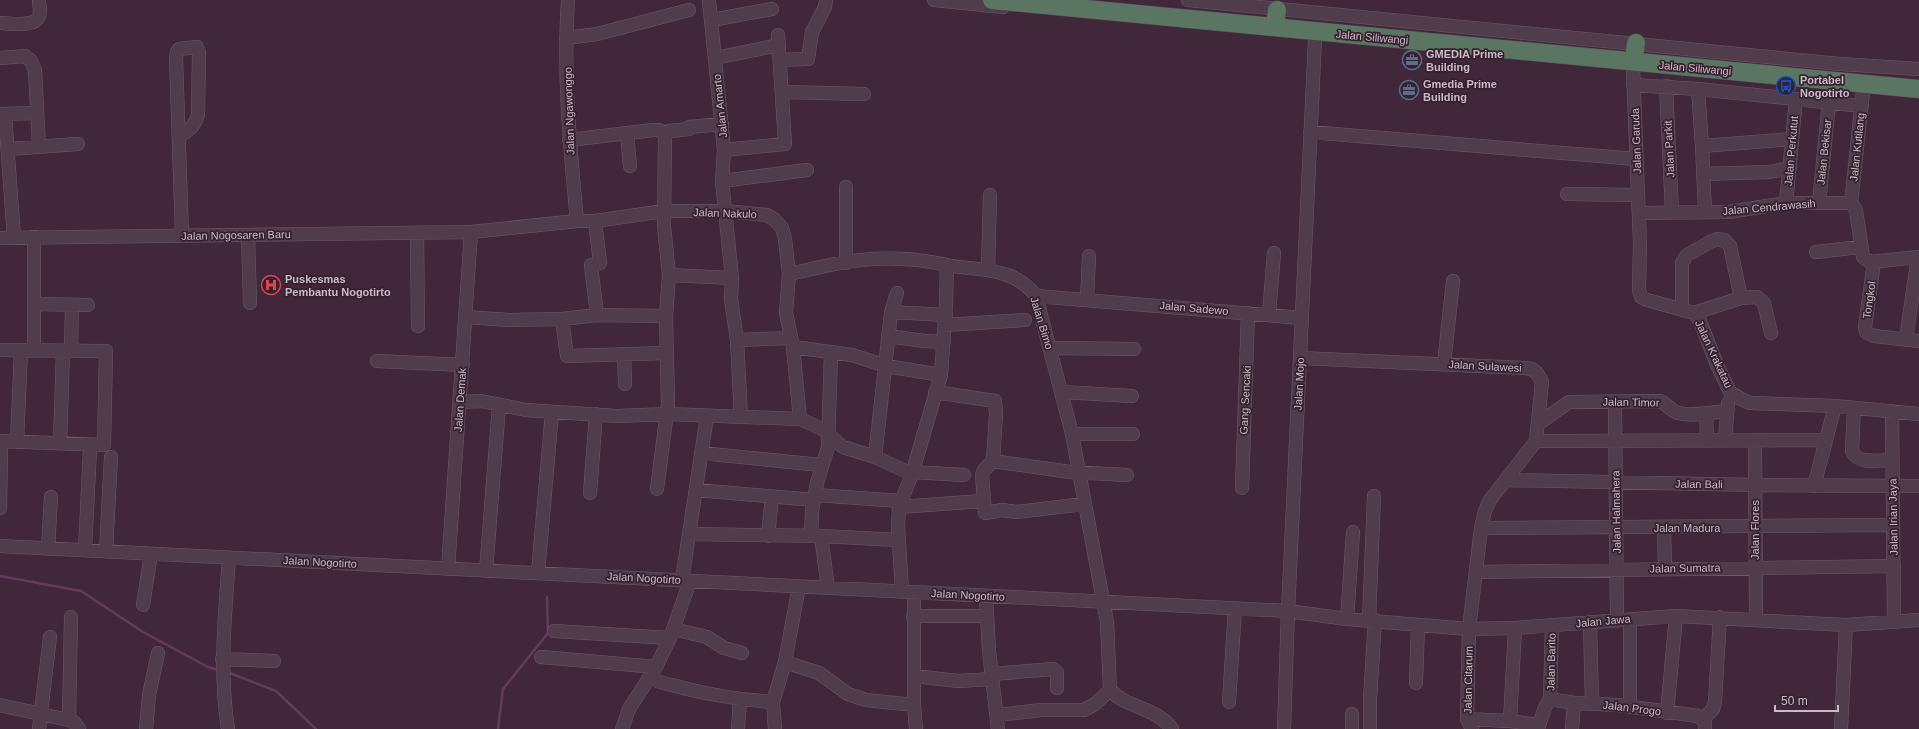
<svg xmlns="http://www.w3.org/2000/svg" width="1919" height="729" viewBox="0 0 1919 729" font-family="Helvetica,sans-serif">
<rect width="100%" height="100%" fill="#40283a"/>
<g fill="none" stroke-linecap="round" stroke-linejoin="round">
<path stroke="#643b59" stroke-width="2.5" d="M0,576L81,591L143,632L208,667L219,670
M227,672L276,691L316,729
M498,729L503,689L548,633L547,597"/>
<g stroke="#6e5a68" stroke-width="14">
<path id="minor" d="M568,0C563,74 570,148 577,221
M709,0L724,150L722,181L732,278L731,299L737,340L741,417
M934,0L1003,7
M1188,0L1840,64L1919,69
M712,20L772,9
M0,23C10,23 35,28 39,16C41,12 39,5 39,0
M566,38L597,34L689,10
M0,58L25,56L31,61L35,70L39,146
M715,58L779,45
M780,60L808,59L812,32L825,7L826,0
M1633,68L1640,244L1639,290L1641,297L1647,300L1694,313L1700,321L1717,365L1730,392L1741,399L1750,403L1835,406L1919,414
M1633,85L1698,89L1862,106
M1666,86L1672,212
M1698,89L1702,146L1792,139
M782,92L864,94
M0,114L37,113
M5,114L14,238
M1310,132L1636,159
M664,133L670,131L689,129V127L722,124
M627,134L630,166
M180,136C189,130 195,126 198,115L199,52L197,47L179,49L177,52L176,58L182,235
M569,140L653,130H659L665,135L664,226L669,275L666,316L668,404L657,489
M1702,146L1705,211
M8,149L78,144
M724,150L785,144L778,35
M1703,174L1770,172L1790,168
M722,181L807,170
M1567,194L1638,195
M1786,203L1796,99
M1819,203L1829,102
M1851,203L1856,210L1863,257L1870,262L1919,257
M1851,203L1863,91
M1639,213L1729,212L1786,203H1851
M595,221L600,263L591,265L597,315
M417,233L418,326
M248,235L250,303
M0,238L471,232L577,221H595L664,211H726L767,215L775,220L782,228L785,239L789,274L786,313L793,347L800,419
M1816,252L1860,247
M1874,262L1865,327L1866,332L1874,336L1919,341
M846,263V187
M988,270L990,195
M789,274C813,269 838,262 862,260C890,257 919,259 947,265C967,269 988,268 1007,275C1020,279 1028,286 1036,296L1072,434L1107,622L1110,690C1126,708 1158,708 1172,729
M669,275L732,278
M1036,296L1302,318
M1087,300L1089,256
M34,304L88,305
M1682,310V263L1687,255L1710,242L1718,239L1724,240L1730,246L1741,298
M891,312L946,315
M1694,313L1741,298L1757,297L1764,303L1771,333
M1269,314L1274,253
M466,317L509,320L562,319L597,315L666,316
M562,319L567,356L666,353
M945,325L1025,320
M888,336L924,341L944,342
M1906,339L1918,257
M737,340L790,338
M793,347L852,355L886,366L941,375
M1050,348L1134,349
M0,350L106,351L104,445L0,441
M34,350V237
M71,351L72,305
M624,354L625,384
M1300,358L1525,368L1532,369L1537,373L1542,382L1536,441L1490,500L1485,511L1481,528L1469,629L1467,719L1472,729
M377,361L463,365
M1444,364L1453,281
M935,392L995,401L996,414L993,461
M1062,392L1132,396
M460,402L481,401L526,410L617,416L668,414L800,419L822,429L843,447L875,457L912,474
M1615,403L1617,620
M1854,408L1852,451C1857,465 1880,460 1892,460
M1892,411L1894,622
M1706,413L1707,440
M1538,424L1569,402L1660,401C1667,404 1671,411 1678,413C1692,417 1712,412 1727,411
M1072,434H1133
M1725,440L1728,403
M1536,441L1826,440
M1755,441L1756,620
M17,442L21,350
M60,443L63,351
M701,453L821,465
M875,457L889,331L891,312L897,293
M993,461L984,470L982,475L985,513L1002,510L1016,512L1084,504
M993,461L1070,472L1127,475
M912,472L964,475
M1506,480L1755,485L1919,486
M1814,486L1835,406
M1242,488L1248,313
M696,490L814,500
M590,493L596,414
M816,495L900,501
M899,507L983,501
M0,508L1,451
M1481,528L1893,525
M1664,528L1665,568
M690,534L821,536L898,540
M768,536L772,497
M811,536L812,511L817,483L828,447L831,353
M821,536L828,588
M0,546L1288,611L1347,619L1469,629L1515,628L1676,616L1846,625L1919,620
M48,549L51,497
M85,550L90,449
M106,551L111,457
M448,569L471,232
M486,571L499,406
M1477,572L1894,566
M538,573L552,412
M682,580L707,416
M902,591L898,526L899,507L912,474L941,375L946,305L947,265
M914,592V705L916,729
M986,596L989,651L998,729
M143,605L151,554
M913,616H986
M1347,619L1353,532
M1630,619V707
M1369,620L1374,496
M1590,622L1592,704
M673,629L707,637L724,648L742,653
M554,631L670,638
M541,657L656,667
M222,659L274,661
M785,662L819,673L848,694L866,700L914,705
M992,674L1053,669L1057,672V688
M914,676L958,681L993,679
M649,678C662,684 674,685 687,689C716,696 744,700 773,702L775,729
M1416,683L1418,625
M1550,699L1574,703L1618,705L1698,716L1705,722V729
M1550,699L1552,625
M773,702L785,662L799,586
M1229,702L1235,608
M0,705L73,721L79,729
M1667,713L1676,616
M998,715L1041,710H1084L1095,704L1110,690
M1467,719L1510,721L1515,628
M1703,719L1713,709L1715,702L1720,617
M69,720L71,617
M1510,721L1538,725
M39,729L50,637
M146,729L149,695L158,653
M228,729C219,671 225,616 229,558
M622,729L629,709L656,667L670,638L690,581
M738,729L740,699
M1284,729L1288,611L1315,39
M1352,729V714
M1370,729V699L1375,620
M1538,729L1545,707L1550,699
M1572,729L1574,703
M1841,729L1846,625"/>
</g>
<g stroke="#584452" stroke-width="19">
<path id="highway" d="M992,0L1919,89
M1276,18L1277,10
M1635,50L1636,43"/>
</g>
<use href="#minor" stroke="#503c4b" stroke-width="13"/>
<use href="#highway" stroke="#5a7662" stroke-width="18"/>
</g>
<defs>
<g id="office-ring" transform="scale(1)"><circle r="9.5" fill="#362130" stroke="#5c6f8a" stroke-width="1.5"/><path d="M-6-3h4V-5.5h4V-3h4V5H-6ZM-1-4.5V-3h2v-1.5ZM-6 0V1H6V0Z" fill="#5c6f8a"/></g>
<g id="bus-ring" transform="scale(1)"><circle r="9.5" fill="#362130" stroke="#1a4fb4" stroke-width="1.5"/><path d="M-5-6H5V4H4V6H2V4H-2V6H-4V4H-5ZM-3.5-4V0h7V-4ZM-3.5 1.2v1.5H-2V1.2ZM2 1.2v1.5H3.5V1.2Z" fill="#1a4fb4"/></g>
<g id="hospital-ring" transform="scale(1)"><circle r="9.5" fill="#362130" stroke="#e0444e" stroke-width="1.5"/><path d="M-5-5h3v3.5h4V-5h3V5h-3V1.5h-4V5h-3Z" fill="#e0444e"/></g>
</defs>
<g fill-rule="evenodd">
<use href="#office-ring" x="1412" y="60"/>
<use href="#bus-ring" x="1786" y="86"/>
<use href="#office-ring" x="1409" y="90"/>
<use href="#hospital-ring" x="271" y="285"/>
</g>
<g text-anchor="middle" stroke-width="3.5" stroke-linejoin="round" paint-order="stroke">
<g font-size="11" fill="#cbb9c5" stroke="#362130">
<text transform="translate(1372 37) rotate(5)" y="4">Jalan Siliwangi</text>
<text transform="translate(1695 68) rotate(5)" y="4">Jalan Siliwangi</text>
<text transform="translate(720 106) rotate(-96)" y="4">Jalan Amarto</text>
<text transform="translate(569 111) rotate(-92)" y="4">Jalan Ngawonggo</text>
<text transform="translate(1636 141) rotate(-92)" y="4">Jalan Garuda</text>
<text transform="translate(1857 147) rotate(-84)" y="4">Jalan Kutilang</text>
<text transform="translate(1669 149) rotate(-93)" y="4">Jalan Parkit</text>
<text transform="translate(1791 151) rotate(-85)" y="4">Jalan Perkutut</text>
<text transform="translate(1824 152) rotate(-84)" y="4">Jalan Bekisar</text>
<text transform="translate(1769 207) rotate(-5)" y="4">Jalan Cendrawasih</text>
<text transform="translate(725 213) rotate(2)" y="4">Jalan Nakulo</text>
<text transform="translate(236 235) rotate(-1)" y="4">Jalan Nogosaren Baru</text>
<text transform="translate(1869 300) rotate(-82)" y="4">Tongkol</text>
<text transform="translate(1194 308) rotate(5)" y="4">Jalan Sadewo</text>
<text transform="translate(1042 323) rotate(73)" y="4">Jalan Bimo</text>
<text transform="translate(1714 354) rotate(65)" y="4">Jalan Krakatau</text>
<text transform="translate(1485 366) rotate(3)" y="4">Jalan Sulawesi</text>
<text transform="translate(1299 384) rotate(-87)" y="4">Jalan Mojo</text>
<text transform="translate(460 400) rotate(-86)" y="4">Jalan Demak</text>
<text transform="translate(1245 400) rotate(-87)" y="4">Gang Sencaki</text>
<text transform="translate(1631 402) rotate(1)" y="4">Jalan Timor</text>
<text transform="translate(1699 484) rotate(1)" y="4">Jalan Bali</text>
<text transform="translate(1616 512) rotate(-91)" y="4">Jalan Halmahera</text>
<text transform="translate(1893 517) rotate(-91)" y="4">Jalan Irian Jaya</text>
<text x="1687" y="532">Jalan Madura</text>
<text transform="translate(1755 530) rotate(-90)" y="4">Jalan Flores</text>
<text transform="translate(320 562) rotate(3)" y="4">Jalan Nogotirto</text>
<text transform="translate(1685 568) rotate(-1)" y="4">Jalan Sumatra</text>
<text transform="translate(644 578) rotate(3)" y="4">Jalan Nogotirto</text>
<text transform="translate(968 595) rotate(3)" y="4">Jalan Nogotirto</text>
<text transform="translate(1603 621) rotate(-5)" y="4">Jalan Jawa</text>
<text transform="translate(1551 662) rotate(-89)" y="4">Jalan Barito</text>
<text transform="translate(1468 680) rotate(-89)" y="4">Jalan Citarum</text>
<text transform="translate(1632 708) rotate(7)" y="4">Jalan Progo</text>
</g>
<g font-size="11" font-weight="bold" fill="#cbb9c5" stroke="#362130" text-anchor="start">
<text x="1426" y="58">GMEDIA Prime<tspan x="1426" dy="13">Building</tspan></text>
<text x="1800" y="84">Portabel<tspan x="1800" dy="13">Nogotirto</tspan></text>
<text x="1423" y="88">Gmedia Prime<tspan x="1423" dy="13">Building</tspan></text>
<text x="285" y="283">Puskesmas<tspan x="285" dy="13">Pembantu Nogotirto</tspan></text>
</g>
</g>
<path d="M1775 705v6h63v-6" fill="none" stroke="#cbb9c5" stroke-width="2"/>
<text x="1781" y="705" font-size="12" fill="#cbb9c5" stroke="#362130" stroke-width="3" paint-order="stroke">50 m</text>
</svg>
